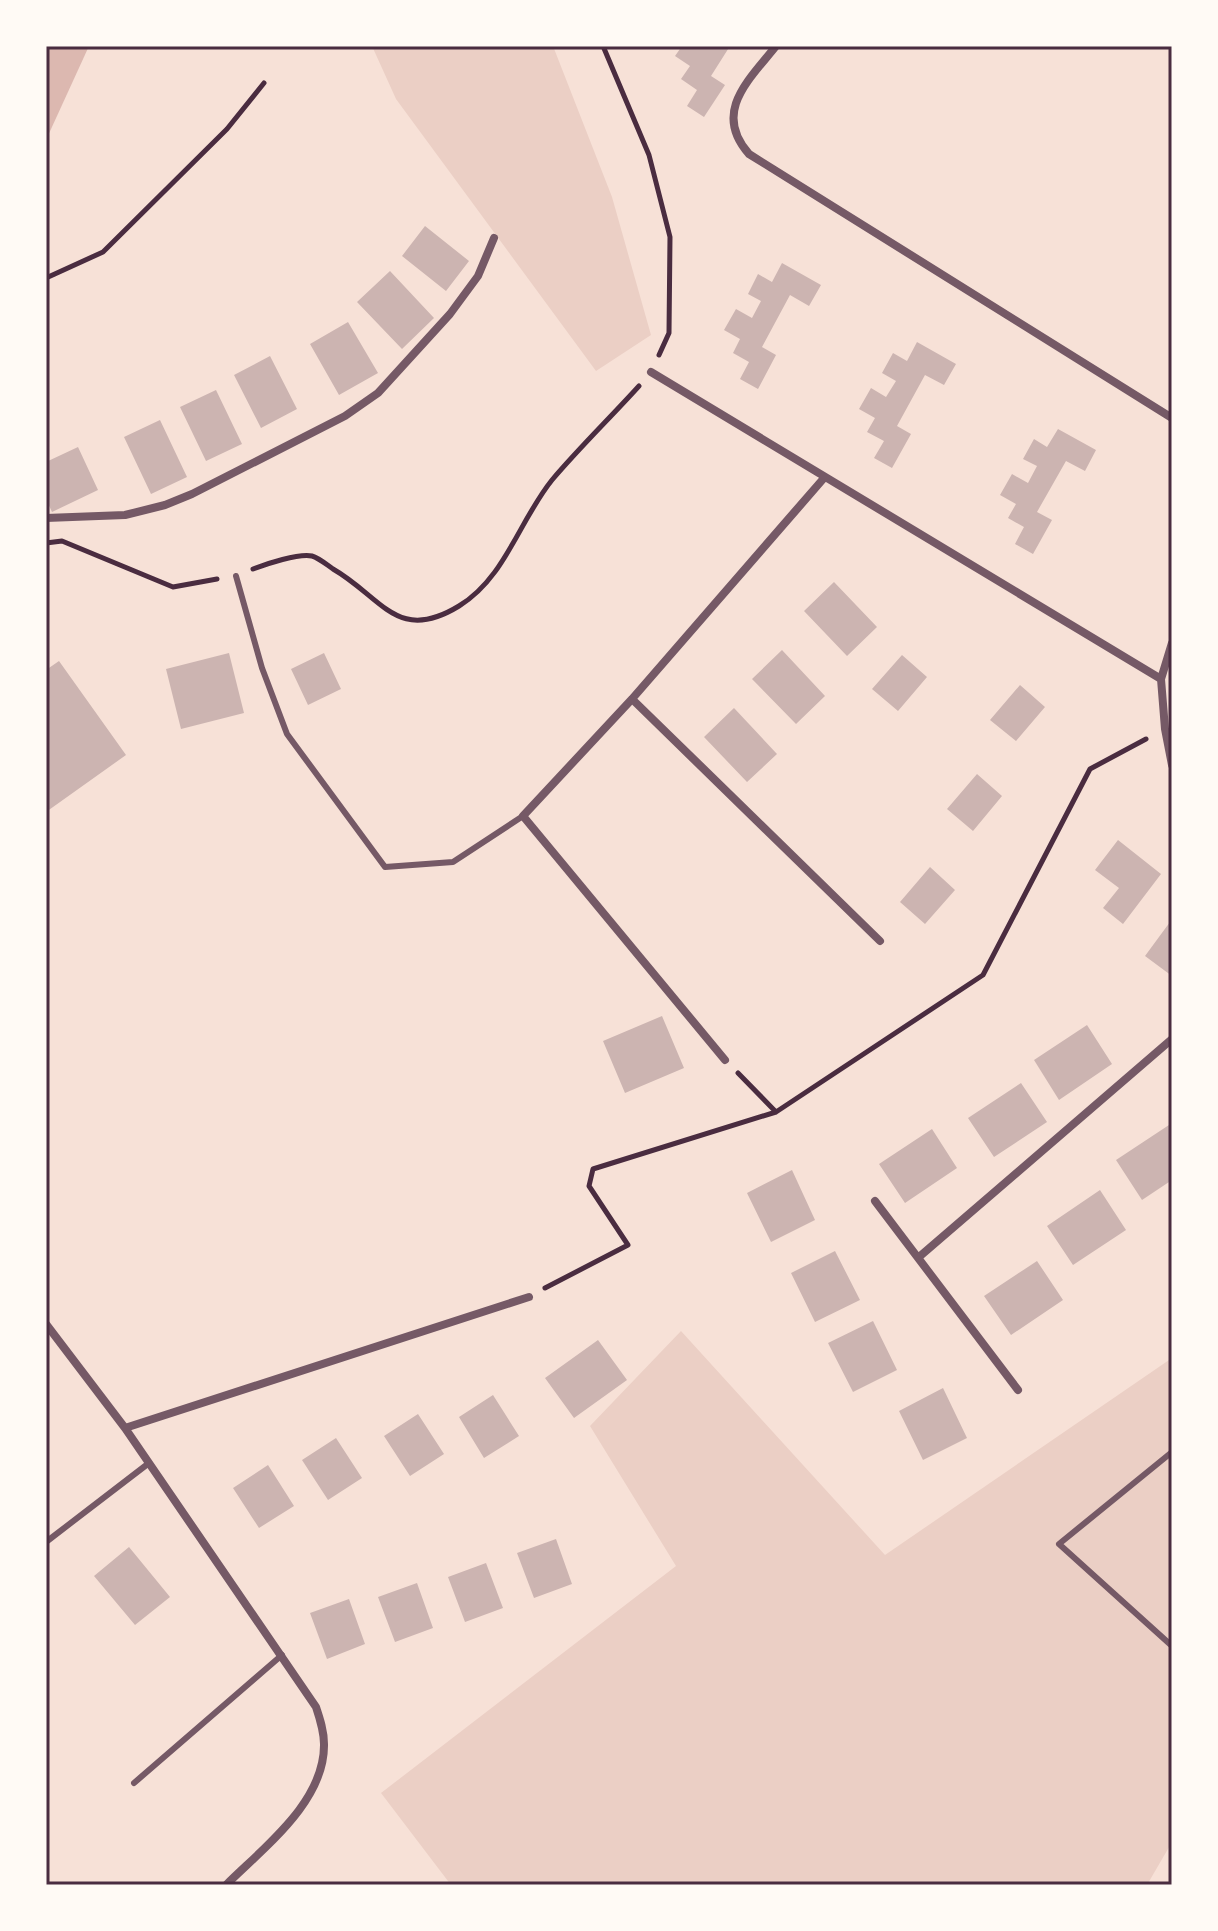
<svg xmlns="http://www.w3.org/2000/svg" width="1218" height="1931" viewBox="0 0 1218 1931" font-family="'Archivo Narrow',sans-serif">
<rect width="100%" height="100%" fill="#f7e1d7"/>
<path fill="#ebcfc5" d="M372,46H553L612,197L651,335L596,371L396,99Z
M681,1331L885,1555L1172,1358V1842L1147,1885H451L381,1793L676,1566L590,1426Z"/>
<path fill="#dcb8b0" d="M46,46H89L46,140Z"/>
<path fill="#ccb4b1" d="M682,46H730L711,76L725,85L704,117L687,106L697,90L681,79L690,66L675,56Z
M425,226L469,261L446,291L402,256Z
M782,263L821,285L809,306L790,295L762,347L776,355L758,389L740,379L749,362L733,353L740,339L724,330L736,309L752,318L761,301L748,294L758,274L772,282Z
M390,271L434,318L402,349L357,302Z
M348,322L378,373L339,395L310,344Z
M917,342L956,364L944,385L925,375L897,426L911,434L892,468L874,458L884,441L867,432L875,418L859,409L871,388L886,397L896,381L882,373L893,353L907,361Z
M270,356L297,409L261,428L234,375Z
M216,390L242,444L206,461L180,407Z
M160,420L187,477L151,494L124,437Z
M1058,429L1096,450L1085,471L1066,461L1037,512L1052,520L1033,554L1015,544L1024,527L1008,518L1016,504L1000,495L1012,474L1028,483L1037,466L1023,459L1034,439L1047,447Z
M78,447L98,490L52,512L46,499V462Z
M834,582L877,627L847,656L804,611Z
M782,650L825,696L796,724L752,679Z
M229,653L244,713L181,729L166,669Z
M324,653L341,689L308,705L291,669Z
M902,655L927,677L898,711L872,689Z
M59,661L126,755L46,812V670Z
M1020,685L1045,707L1016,741L990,720Z
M734,708L777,754L747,782L704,737Z
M977,774L1002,796L973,831L947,809Z
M1118,840L1161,874L1123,924L1103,908L1119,888L1095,870Z
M930,867L955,890L925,924L900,902Z
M1170,922L1172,923V976L1145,956Z
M662,1016L684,1068L625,1093L603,1041Z
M1087,1025L1112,1064L1059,1100L1034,1060Z
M1021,1083L1047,1122L994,1157L968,1118Z
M1169,1125L1172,1130V1180L1142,1200L1116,1160Z
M932,1129L957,1168L905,1203L879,1164Z
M792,1170L815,1220L771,1242L747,1193Z
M1100,1190L1126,1230L1073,1265L1047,1226Z
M835,1251L860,1300L815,1322L791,1273Z
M1037,1261L1063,1300L1011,1335L984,1296Z
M873,1321L897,1370L853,1392L828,1343Z
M598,1340L627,1380L574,1418L545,1378Z
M943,1388L967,1438L923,1460L899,1411Z
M493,1395L519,1436L484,1458L459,1417Z
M418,1414L444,1454L410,1476L384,1436Z
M336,1438L362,1478L328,1500L302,1460Z
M268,1465L294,1506L259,1528L233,1488Z
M556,1539L572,1584L534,1598L517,1553Z
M129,1547L170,1597L135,1625L94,1576Z
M486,1563L503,1608L465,1622L448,1577Z
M417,1583L433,1628L395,1642L378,1597Z
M349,1599L365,1644L327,1659L310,1613Z"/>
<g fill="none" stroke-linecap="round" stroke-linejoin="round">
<path stroke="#4a2c40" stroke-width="5" d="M603,46L649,155L670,237L669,333L659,355
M46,278L103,252L227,129L264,83
M46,543L62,541L173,587L217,579
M253,569C266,564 299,553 312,556C319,558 327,565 333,569C382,597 397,644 459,606C505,578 519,521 552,480C579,448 610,418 639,386
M738,1073L776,1112
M545,1288L628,1245L589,1186L593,1169L776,1112L983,975L1090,769L1146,739"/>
<path stroke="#755966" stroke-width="6" d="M236,576L262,668L287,734L385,867L453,862L523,816
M1172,1452L1059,1544L1172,1646
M46,1542L149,1463
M134,1783L282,1655"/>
<path stroke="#755966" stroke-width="8" d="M776,46C749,80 712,112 749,154L1172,418
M651,372L1161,679
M46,518L125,515L165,505L192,494L345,416L378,393L450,314L478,276L494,238
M1172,643L1161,679L1165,729L1172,765
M632,699L880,941
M725,1060L523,816L632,699L824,478
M875,1201L1018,1390
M919,1257L1172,1039
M46,1324L125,1428L316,1707C320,1719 324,1731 324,1744C325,1802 263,1848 226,1885
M125,1428L529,1297"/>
</g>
<rect width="1218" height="1931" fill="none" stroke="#fffaf5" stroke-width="96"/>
<rect x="48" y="48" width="1122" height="1835" fill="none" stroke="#4a2c40" stroke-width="3"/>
</svg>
